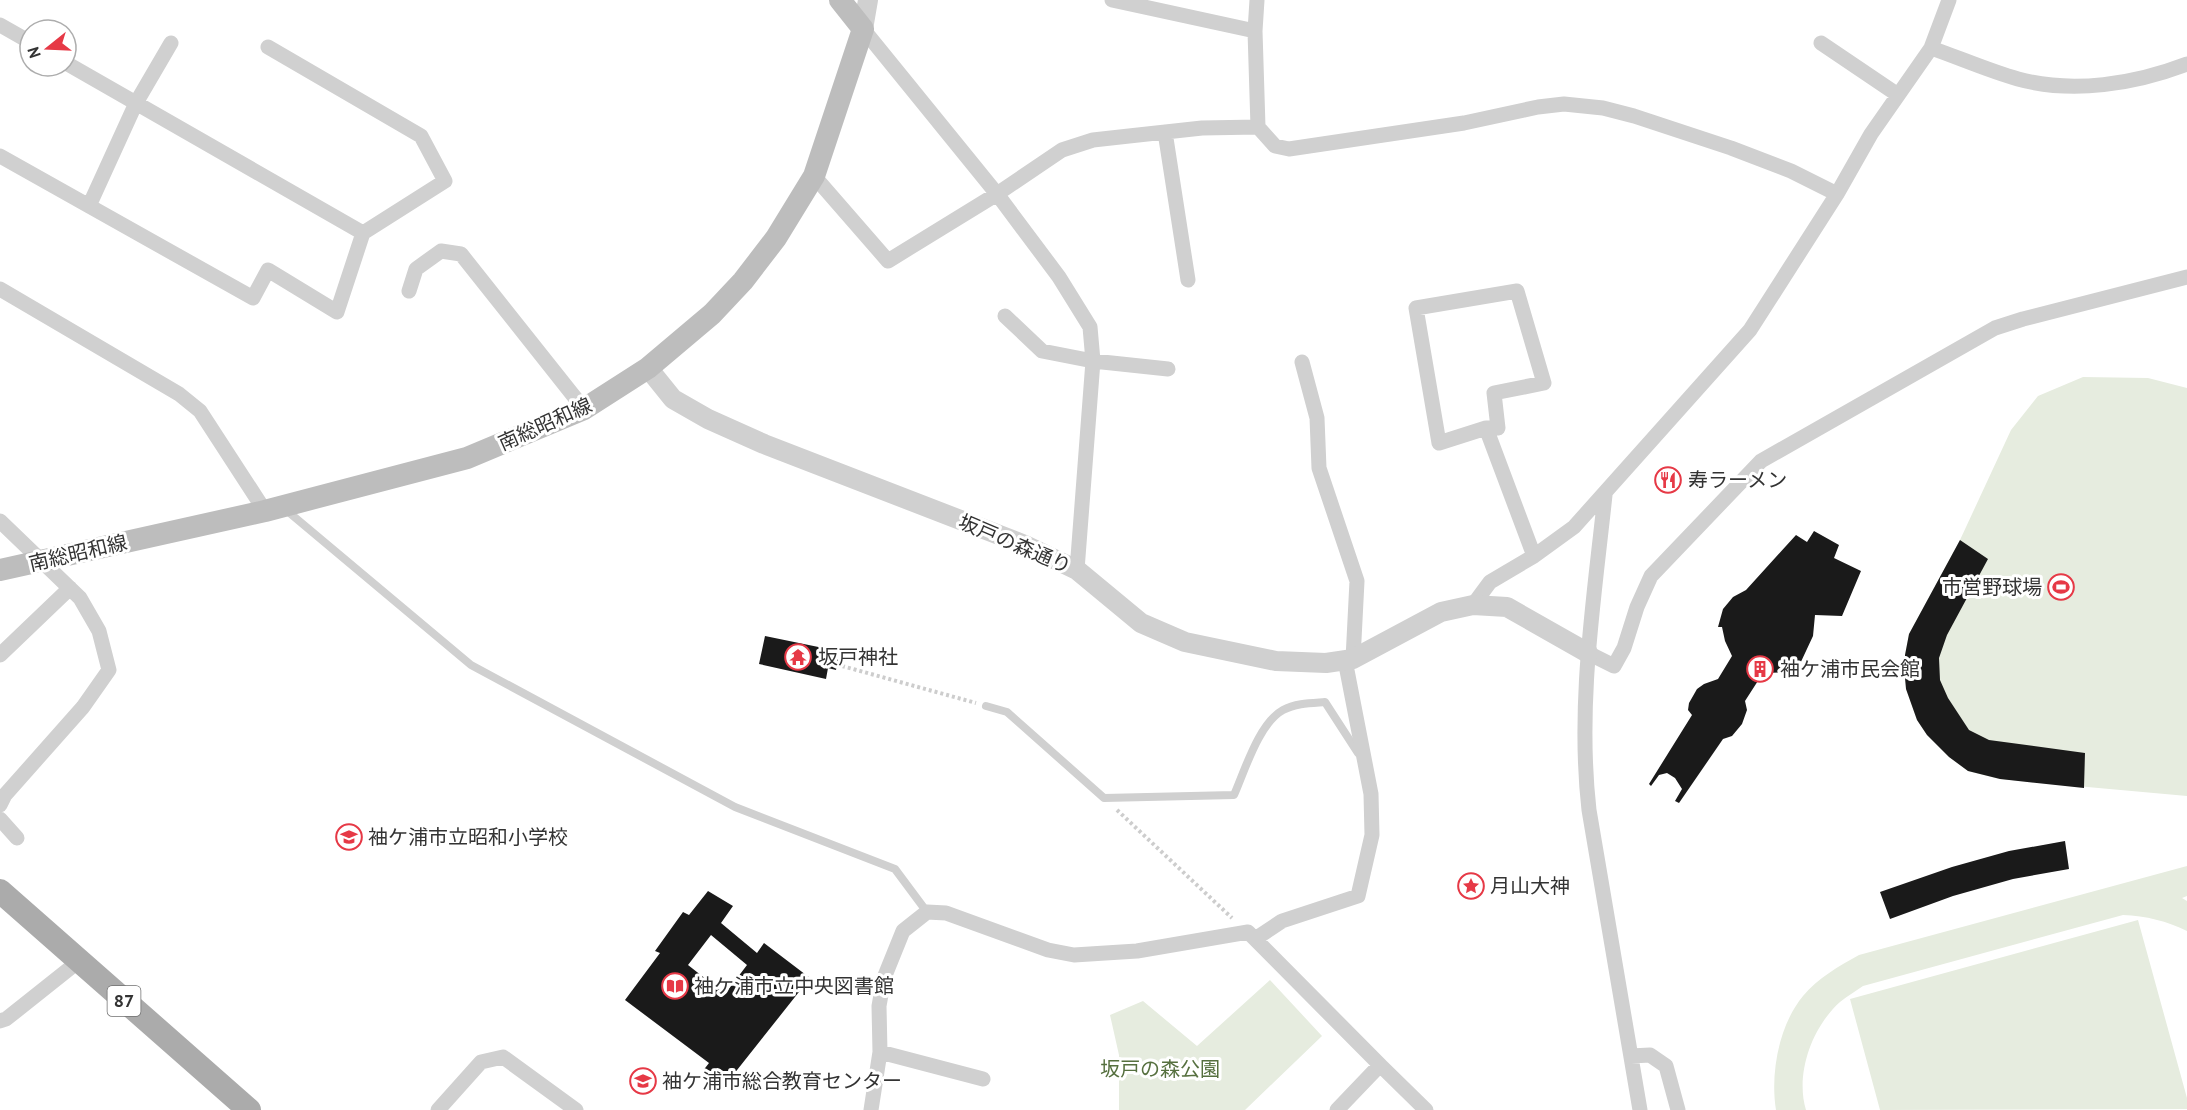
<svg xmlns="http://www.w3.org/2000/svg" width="2187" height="1110" viewBox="0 0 2187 1110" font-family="'PT Sans','Noto Sans JP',sans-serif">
<rect width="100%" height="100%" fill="#fff"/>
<path fill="#e6ecdf" d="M2083,377L2148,378L2187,388V796L2000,779L1968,771L1949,757L1927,735L1917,720L1906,689L1905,655L1909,634L1960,540L2011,430L2038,396Z
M2187,866V896L2182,898L2187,901V931C2167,921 2146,916 2123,915L1863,986C1856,991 1847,996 1840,1002C1812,1027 1795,1074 1806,1110H1776C1770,1073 1779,1025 1803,996C1818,978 1839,966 1859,955Z
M2138,920L2187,1098V1109L1880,1110L1850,999Z
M1270,980L1322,1036L1245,1110H1119V1055L1110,1015L1143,1001L1197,1046Z"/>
<path fill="#1a1a1a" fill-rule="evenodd" d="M1814,531L1839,545L1834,558L1861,571L1842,616L1815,615L1813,636L1799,666L1791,672L1763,673L1745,701L1747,710L1742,724L1732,736L1723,739L1679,803L1675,801L1682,789L1675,778L1667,773L1659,775L1651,786L1649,784L1692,715L1688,710L1689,703L1697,689L1704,684L1718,679L1732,656L1725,641L1722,627H1718L1723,609L1733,597L1746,590L1796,535L1807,542Z
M1960,540L1988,559L1947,635L1939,658L1940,680L1948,698L1969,730L1989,740L2085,753L2084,788L2000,779L1968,771L1949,757L1927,735L1917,720L1906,689L1905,678V655L1909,634Z
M765,636L833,650L831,657L838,659L836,670L828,668L826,679L759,664Z
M2065,841L2069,869L2013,879L1953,896L1890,919L1880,892L1952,867L2009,851Z
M708,891L733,906L721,923L757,953L764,943L810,978L722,1089L702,1072L709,1063L625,1000L660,953L655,951L683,912L689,915ZM711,935L747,965L725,994L688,965Z"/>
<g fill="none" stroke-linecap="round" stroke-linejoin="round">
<path stroke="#cdcdcd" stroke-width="4" stroke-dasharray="3 3" stroke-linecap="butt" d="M842,666L976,703
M1117,810L1232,918"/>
<path stroke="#d0d0d0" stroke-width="8" d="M286,510L471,665L735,807L895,869L927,912
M986,706L1007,712L1104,798L1234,795C1245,770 1259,723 1283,710C1296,703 1312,703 1325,702L1358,753"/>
<path stroke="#d0d0d0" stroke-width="15" d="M1112,0L1255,31
M1257,0L1255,31L1258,127L1275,146L1289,149L1464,123L1538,107L1564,104L1603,108L1634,116L1731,148L1791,171L1837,194
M0,25L30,42
M863,29L997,194L1059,277L1090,327L1093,361L1077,570
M1821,43L1898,95
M1931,48C1960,58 1989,71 2018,79C2073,94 2135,84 2187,64
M66,63L363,233
M1165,132L1188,280
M0,156L253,298L268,270L337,312L363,233L445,181L421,136L268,47
M814,176L888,261L997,194L1062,150L1093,140L1129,136L1202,128L1258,127
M89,206L136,103L171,43
M0,289L179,394L200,411L265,511
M409,291L416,269L441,251L461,254L584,409
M1517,291L1544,383L1494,393L1498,428H1486L1439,443L1416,308Z
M1005,316L1042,351L1093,361L1168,369
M1302,362L1317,418L1319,468L1357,581L1353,659
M1486,428L1534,556
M1605,495C1594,600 1577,704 1589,810L1640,1110
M0,521L80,598L99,631L109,670L83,707L5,795L0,805
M1473,605L1490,582L1534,556L1574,527L1750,330L1837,194L1871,134L1931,48L1949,0
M1588,653L1614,666L1624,648L1637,607L1651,576L1761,461L1995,328L2023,319L2187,277
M0,655L70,588
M0,819L17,838
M1255,939L1282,921L1358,896L1372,835L1371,794L1345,660
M0,1021L6,1019L79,961
M880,1052L983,1079
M1631,1056L1650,1055L1666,1066L1678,1110
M438,1110L481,1062L503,1057L576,1110
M871,1110L880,1052L879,1006L884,978L903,931L927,912L946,913L1048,950L1074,955L1137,951L1248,932L1380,1065
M1337,1110L1380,1065L1426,1110"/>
<path stroke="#d0d0d0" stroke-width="20" d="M863,29L868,0
M648,368L673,399L708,419L764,444L1025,545L1077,570L1141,623L1185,642L1276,661L1326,663L1353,659L1441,612L1473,605L1507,607L1588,653"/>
<path stroke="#bdbdbd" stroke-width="22" d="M0,570L265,511L467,458L584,409L648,368L712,314L743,281L776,238L814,176L863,29L840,0"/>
<path stroke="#ababab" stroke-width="24" d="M0,891L249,1110"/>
</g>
<defs>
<g id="restaurant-ring" transform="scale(1.35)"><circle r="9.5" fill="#fff" stroke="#e63946" stroke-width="1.5"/><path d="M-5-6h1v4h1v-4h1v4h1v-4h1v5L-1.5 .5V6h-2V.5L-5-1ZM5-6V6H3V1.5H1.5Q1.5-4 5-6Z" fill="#e63946"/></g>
<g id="stadium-ring" transform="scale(1.35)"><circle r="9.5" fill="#fff" stroke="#e63946" stroke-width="1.5"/><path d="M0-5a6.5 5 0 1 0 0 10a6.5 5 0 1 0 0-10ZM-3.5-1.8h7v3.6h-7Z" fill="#e63946"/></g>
<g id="temple-ring" transform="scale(1.35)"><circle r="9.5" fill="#fff" stroke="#e63946" stroke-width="1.5"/><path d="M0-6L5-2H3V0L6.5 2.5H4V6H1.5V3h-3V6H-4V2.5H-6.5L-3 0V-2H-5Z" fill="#e63946"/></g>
<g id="building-ring" transform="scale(1.35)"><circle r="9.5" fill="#fff" stroke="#e63946" stroke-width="1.5"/><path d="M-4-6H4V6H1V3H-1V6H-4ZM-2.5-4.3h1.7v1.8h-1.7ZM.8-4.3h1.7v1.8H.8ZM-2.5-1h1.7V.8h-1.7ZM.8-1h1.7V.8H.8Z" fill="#e63946"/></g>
<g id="school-ring" transform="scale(1.35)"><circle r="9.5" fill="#fff" stroke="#e63946" stroke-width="1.5"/><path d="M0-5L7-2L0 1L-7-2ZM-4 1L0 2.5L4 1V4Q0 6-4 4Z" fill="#e63946"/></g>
<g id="sight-ring" transform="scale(1.35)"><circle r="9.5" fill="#fff" stroke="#e63946" stroke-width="1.5"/><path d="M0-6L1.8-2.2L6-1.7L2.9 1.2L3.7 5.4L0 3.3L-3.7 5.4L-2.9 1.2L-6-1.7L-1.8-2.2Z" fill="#e63946"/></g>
<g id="library-ring" transform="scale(1.35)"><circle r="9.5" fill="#fff" stroke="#e63946" stroke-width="1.5"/><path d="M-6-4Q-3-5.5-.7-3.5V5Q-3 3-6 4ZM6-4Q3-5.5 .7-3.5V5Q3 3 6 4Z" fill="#e63946"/></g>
</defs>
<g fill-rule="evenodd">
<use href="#restaurant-ring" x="1668" y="480"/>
<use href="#stadium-ring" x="2061" y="587"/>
<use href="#temple-ring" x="798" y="657"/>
<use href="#building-ring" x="1760" y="669"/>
<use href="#school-ring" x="349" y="837"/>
<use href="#sight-ring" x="1471" y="886"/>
<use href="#library-ring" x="675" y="986"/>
<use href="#school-ring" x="643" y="1081"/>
</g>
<g text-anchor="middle" stroke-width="6" stroke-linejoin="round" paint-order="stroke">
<rect fill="#fff" stroke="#707070" stroke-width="1.5" x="107.5" y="986" width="33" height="30" rx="4.5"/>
<g font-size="18" font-weight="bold" fill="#333">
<text x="124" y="1007">87</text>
</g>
<g font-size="20" fill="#333" stroke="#fff">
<text transform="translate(545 424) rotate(-24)" y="7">南総昭和線</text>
<text transform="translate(1015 544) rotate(23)" y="7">坂戸の森通り</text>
<text transform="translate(78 553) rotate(-13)" y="7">南総昭和線</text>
</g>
<g font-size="20" fill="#333" stroke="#fff" text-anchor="start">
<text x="1688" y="487">寿ラーメン</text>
<text x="2042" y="594" text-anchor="end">市営野球場</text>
<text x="818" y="664">坂戸神社</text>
<text x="1780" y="676">袖ケ浦市民会館</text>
<text x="368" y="844">袖ケ浦市立昭和小学校</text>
<text x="1490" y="893">月山大神</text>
<text x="694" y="993">袖ケ浦市立中央図書館</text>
<text x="662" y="1088">袖ケ浦市総合教育センター</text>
</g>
<g font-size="20" fill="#56703f" stroke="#fff">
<text x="1160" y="1076">坂戸の森公園</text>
</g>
</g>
<g transform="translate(48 48) rotate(252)"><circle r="28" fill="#ffffff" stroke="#adadad" stroke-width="1.5"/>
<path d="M0-4.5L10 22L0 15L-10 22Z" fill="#e63946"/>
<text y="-9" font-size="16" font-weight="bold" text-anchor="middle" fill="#333333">N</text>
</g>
</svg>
